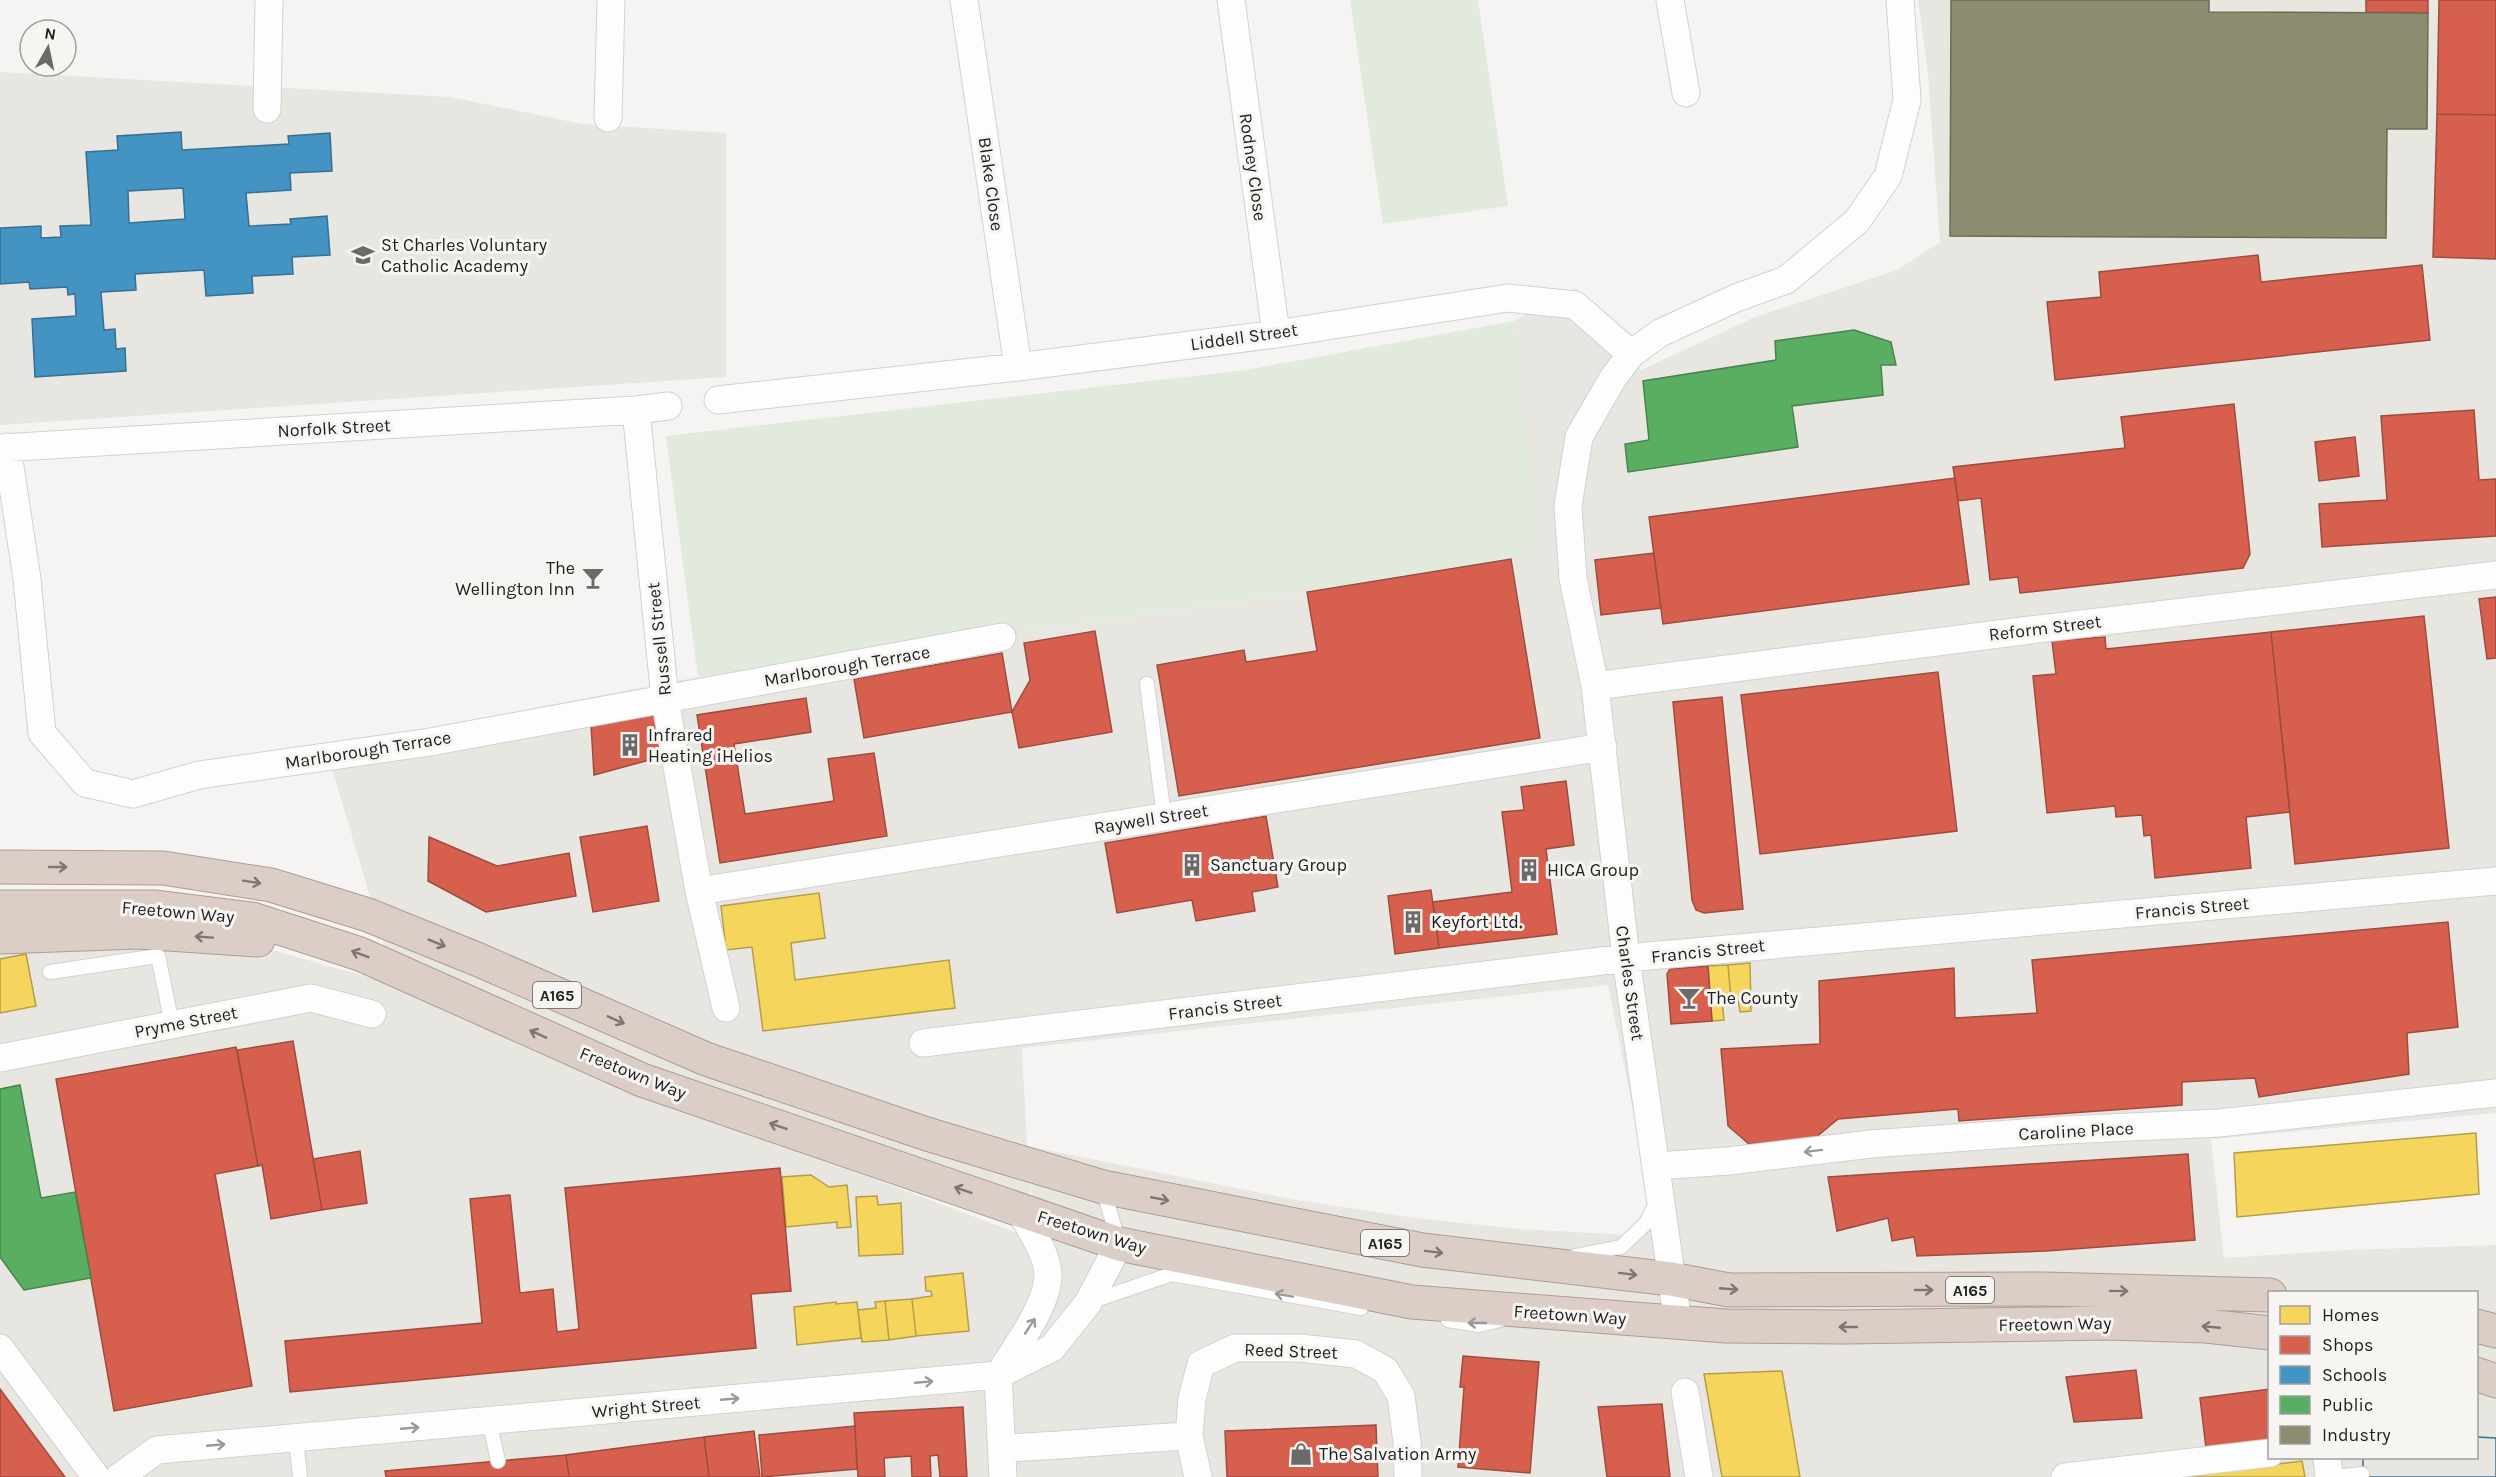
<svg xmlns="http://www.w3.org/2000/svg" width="2496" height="1477" viewBox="0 0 2496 1477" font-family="Karla,sans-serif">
<rect width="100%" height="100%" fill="#f5f4f3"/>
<path fill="#e8e6e0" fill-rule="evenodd" d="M1918,0H2496V1113L2211,1139L2224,1258L2347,1250L2496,1245V1477H0V938L255,945L396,985L326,748L698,677L1307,592L1510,559H1539L1514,321L1576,288L1641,370L1755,317L1897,270L1940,242L1928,73ZM1608,985L1647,1180L1645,1236L1519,1229L1415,1218L1291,1199L1027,1146L1022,1048ZM792,1148L1032,1230L1029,1168L1036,1240ZM2270,1292H2476V1458H2270Z
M0,72L450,97L582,124L726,133V377L0,425Z"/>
<path fill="#e1eadc" d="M1350,0H1478L1508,206L1383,224Z
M1514,321L1540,559H1510L1307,592L698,677L666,436L1246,370Z"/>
<path fill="#f6d55c" stroke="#b69e49" stroke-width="1.5" d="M819,893L825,938L791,943L795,980L949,960L955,1008L763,1031L752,947L726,950L721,906Z
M26,954L36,1006L0,1013V959Z
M1750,963L1751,1011L1740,1012L1738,999L1731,1000L1728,965Z
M1728,965L1731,1000L1722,1001L1724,1020L1712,1021L1708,966Z
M2476,1133L2479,1194L2237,1217L2234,1153Z
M811,1175L829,1187L847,1185L851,1227L837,1228V1222L786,1227L782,1177Z
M877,1196L878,1205L901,1203L903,1254L859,1256L856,1197Z
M963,1273L969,1331L916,1336L912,1299L932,1296L931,1291H926L925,1277Z
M912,1299L916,1336L889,1340L885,1301Z
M885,1301L889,1340L862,1342L858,1310L876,1308L875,1302Z
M836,1302V1304L857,1302L861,1338L797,1345L794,1307Z
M1782,1371L1800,1477H1722L1704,1374Z
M2302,1461L2305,1477H2168Z"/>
<path fill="#d6604d" stroke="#9f4c3f" stroke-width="1.5" d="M2366,0H2428V13L2366,12Z
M2439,0H2496V115L2437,114Z
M2437,114L2496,115V259L2433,257Z
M2258,255L2261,282L2422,265L2430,340L2055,380L2047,302L2101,297L2099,272Z
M2234,404L2250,554L2243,568L2020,593L2018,577L1990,580L1981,498L1958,501L1953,467L2125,448L2121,417Z
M2474,410L2479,480L2496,479V536L2322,547L2319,504L2387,500L2381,416Z
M2355,437L2359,476L2319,481L2315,442Z
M1955,478L1969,584L1663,624L1649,517Z
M1654,553L1661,608L1601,615L1595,560Z
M1511,559L1540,738L1179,796L1157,665L1244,650L1246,662L1317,651L1307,592Z
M2496,597V658L2487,659L2479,599Z
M2424,616L2449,848L2295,864L2271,632Z
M1095,631L1112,732L1019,748L1012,712L1030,680L1024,643Z
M2271,632L2290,812L2246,817L2251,868L2155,878L2151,835L2144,836L2142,815L2116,817L2115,806L2047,813L2033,676L2056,674L2052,641L2105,637L2106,649Z
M1002,653L1012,712L864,738L854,679Z
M1938,672L1957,831L1760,854L1741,695Z
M1722,697L1743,909L1704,913L1696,910L1692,900L1673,702Z
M806,698L811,732L734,744L745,814L834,801L828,759L874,753L887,836L720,863L697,715Z
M656,708L668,755L594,775L591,724Z
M1566,781L1574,845L1546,849L1557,934L1439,948L1433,902L1512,892L1502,812L1524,810L1521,787Z
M1266,816L1278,887L1252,892L1255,911L1196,921L1192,900L1117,913L1105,843Z
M647,826L659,901L593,912L580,837Z
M429,837L497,866L569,853L576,896L486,912L428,881Z
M1431,890L1439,948L1395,954L1388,896Z
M2448,922L2458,1027L2407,1033L2409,1074L2259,1097L2255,1078L2182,1082V1105L1959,1121L1958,1109L1838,1119L1815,1138L1749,1144L1728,1126L1721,1049L1820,1044L1819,981L1954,968L1955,1018L2037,1013L2032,960Z
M1708,966L1712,1021L1671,1024L1667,974L1670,969Z
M293,1041L322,1210L271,1219L262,1165L258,1166L237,1050Z
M236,1047L258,1166L215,1174L252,1386L114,1411L56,1079Z
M360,1151L367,1203L322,1210L313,1159Z
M2188,1154L2195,1240L2046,1251L1917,1256L1914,1237L1892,1241L1888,1218L1837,1231L1828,1177Z
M780,1168L791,1291L751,1294L756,1348L290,1392L285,1341L482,1323L470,1199L510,1195L520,1293L553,1289L557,1332L579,1329L565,1188Z
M1463,1356L1539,1362L1530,1473L1458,1467L1464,1387H1460Z
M2136,1370L2142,1418L2074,1422L2066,1377Z
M0,1389L65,1477H0Z
M2270,1389V1440L2206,1448L2200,1398Z
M1662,1404L1670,1477H1607L1598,1407Z
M963,1407L967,1477H940L938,1455L930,1456L931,1477H912L911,1456L884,1458L885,1477H858L854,1413Z
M1376,1425L1378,1477H1227L1225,1431Z
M855,1426L857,1469L762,1477L759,1435Z
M754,1431L760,1477H709L704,1437Z
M704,1437L709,1477H569L566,1455Z
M566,1455L569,1477H386L385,1471Z"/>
<path fill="#4393c3" stroke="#387092" stroke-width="1.5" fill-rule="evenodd" d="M181,132L182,150L289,144L288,136L330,133L332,171L290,173L291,190L246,193L249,226L291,224L290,219L327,216L330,255L292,257L293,274L252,276L253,293L206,296L204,270L135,274L136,290L101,292L104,330L115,329L116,349L125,348L126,371L35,377L32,319L76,316L75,294L68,295L67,287L30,289L29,282L0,284V228L41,226V238L61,237L60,226L91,225L86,152L118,150L117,136ZM183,188L185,219L129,223L128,191Z
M2476,1437L2496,1438V1477H2363V1458H2476Z
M2476,1437L2496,1438V1477H2363V1458H2476Z"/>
<path fill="#5aae61" stroke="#49834d" stroke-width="1.5" d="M1854,330L1891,342L1896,365H1881L1883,395L1792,406L1798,447L1628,472L1625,444L1649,440L1643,381L1776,360L1775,341Z
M20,1085L41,1198L75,1192L91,1278L24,1290L0,1257V1089Z"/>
<path fill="#8c8c6e" stroke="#6c6b56" stroke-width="1.5" d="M1951,0H2209V12L2428,13L2427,129H2387L2386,238L1950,236Z"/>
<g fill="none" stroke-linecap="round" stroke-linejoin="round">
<g stroke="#d2d1d0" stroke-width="16">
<path id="lane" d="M1147,684L1164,817
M50,972L158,956L172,1024
M1103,1189L1118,1240
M1575,1256L1621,1247L1646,1223L1658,1200
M1090,1302L1172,1274L1361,1308
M1448,1320L1479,1325L1500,1320
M489,1420L498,1461
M296,1438L300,1477
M2334,1477L2362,1474"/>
</g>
<g stroke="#d2d1d0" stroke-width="29">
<path id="street" d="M964,0L1018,367
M1231,0L1276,334
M1670,0L1686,93
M267,109L269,0
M608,118L611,0
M718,400L1018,367L1276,334L1508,298L1575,305L1631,354
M636,410L665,699L699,891L726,1008
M7,447L27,579L42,733L85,783L133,794L199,775L430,742L1002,637
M0,448L636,410L668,406
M1595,686L2030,630L2496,575
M699,891L1603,747
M923,1043L1626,958L2496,881
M0,1058L311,998L372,1014
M1656,1166L1729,1161L1871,1144L2064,1130L2219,1123L2496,1093
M1678,1323L1626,958L1595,686L1573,578L1568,506L1579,437L1613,378L1631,354L1660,333L1736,298L1786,280L1857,221L1888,176L1907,100L1900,0
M0,1348L96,1477
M999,1374C1015,1349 1047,1306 1048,1276C1048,1254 1029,1227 1018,1208
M998,1375L1003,1477
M1685,1392L1699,1477
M1189,1436L1198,1477
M1003,1448C1065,1446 1127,1439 1189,1436L1192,1399L1201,1364L1235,1348H1300L1356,1354L1385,1370L1401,1396L1407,1442L1408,1477
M2327,1458L2329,1477
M119,1477L157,1450L998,1375L1052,1348L1088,1303L1119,1244
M2065,1477L2270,1453"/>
</g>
<g stroke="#ac9c94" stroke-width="35">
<path id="highway" d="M0,867L163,868L271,885L368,915L479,960L706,1059L927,1134L1103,1187L1422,1250L1671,1279L1729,1290L2044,1289L2270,1295
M0,907H156L252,919L360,954L642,1080L1119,1244L1412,1302L1726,1326L1845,1327L2108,1323L2206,1326L2270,1333
M0,937L138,932L258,940
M2476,1326L2496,1331
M2476,1374L2496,1381"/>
</g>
<use href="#lane" stroke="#fefdfd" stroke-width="14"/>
<use href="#street" stroke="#fefdfd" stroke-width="27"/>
<use href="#highway" stroke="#dccdc6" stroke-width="33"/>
</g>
<defs><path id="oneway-shaft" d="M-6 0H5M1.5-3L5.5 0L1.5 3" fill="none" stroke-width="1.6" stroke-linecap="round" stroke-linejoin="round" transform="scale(1.5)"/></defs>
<g stroke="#7e7672">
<use href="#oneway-shaft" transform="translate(58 867)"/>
<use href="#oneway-shaft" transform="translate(252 882) rotate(9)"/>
<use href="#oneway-shaft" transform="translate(204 937) rotate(-176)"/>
<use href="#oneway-shaft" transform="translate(437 943) rotate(22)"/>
<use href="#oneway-shaft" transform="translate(360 954) rotate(-159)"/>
<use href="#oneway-shaft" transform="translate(616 1020) rotate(24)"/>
<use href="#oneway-shaft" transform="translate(538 1034) rotate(-156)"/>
<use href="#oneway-shaft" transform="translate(778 1126) rotate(-161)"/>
<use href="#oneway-shaft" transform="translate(963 1190) rotate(-161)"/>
<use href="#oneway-shaft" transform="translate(1160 1199) rotate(11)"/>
<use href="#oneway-shaft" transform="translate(1434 1252) rotate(7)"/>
<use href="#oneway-shaft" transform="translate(1628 1274) rotate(7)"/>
<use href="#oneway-shaft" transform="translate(1729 1289) rotate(5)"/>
<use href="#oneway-shaft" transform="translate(1924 1290)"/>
<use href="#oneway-shaft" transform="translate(2119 1291) rotate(1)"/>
<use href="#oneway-shaft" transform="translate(1848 1327) rotate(180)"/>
<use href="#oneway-shaft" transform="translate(2211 1327) rotate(-175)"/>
</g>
<g stroke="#9a9999">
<use href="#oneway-shaft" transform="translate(1813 1151) rotate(173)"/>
<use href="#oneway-shaft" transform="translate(1284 1295) rotate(-170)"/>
<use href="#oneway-shaft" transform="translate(1477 1323) rotate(180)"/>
<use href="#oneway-shaft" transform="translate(1030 1326) rotate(-57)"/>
<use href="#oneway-shaft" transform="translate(924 1382) rotate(-5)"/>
<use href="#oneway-shaft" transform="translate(730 1399) rotate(-5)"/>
<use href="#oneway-shaft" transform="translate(410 1428) rotate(-5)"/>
<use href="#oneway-shaft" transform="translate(216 1445) rotate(-5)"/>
</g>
<defs>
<g id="school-bare" transform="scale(1.8)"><path d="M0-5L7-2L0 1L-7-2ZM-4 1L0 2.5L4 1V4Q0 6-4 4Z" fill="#6b6a69" stroke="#f6f5f2" stroke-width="2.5" paint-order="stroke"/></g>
<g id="bar-bare" transform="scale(1.8)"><path d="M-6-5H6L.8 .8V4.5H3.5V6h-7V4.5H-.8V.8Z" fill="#6b6a69" stroke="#f6f5f2" stroke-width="2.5" paint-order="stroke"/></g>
<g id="building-bare" transform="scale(1.8)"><path d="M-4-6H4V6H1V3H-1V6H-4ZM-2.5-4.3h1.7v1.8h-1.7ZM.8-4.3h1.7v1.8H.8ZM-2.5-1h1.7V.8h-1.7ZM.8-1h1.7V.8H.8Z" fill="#6b6a69" stroke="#f6f5f2" stroke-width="2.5" paint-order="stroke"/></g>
<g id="shop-bare" transform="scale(1.8)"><path d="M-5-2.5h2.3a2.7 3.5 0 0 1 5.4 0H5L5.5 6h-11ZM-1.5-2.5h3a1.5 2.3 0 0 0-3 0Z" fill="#6b6a69" stroke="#f6f5f2" stroke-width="2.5" paint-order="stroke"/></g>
</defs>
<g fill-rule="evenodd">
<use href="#school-bare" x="363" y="255"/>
<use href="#bar-bare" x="593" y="578"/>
<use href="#building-bare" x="630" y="745"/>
<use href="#building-bare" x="1192" y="865"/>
<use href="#building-bare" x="1529" y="870"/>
<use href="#building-bare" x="1413" y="922"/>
<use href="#bar-bare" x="1689" y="998"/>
<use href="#shop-bare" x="1301" y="1454"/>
</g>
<g text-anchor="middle" stroke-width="6" stroke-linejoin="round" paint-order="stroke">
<g fill="#f6f5f2" stroke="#605f5e" stroke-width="1.5">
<rect x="533" y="982" width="48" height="26" rx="4.5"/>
<rect x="1361" y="1230" width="48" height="26" rx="4.5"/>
<rect x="1946" y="1277" width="48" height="26" rx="4.5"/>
</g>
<g font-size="16" font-weight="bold" fill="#201f1e">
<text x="557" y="1001">A165</text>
<text x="1385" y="1249">A165</text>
<text x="1970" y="1296">A165</text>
</g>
<g font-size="18" fill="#201f1e" stroke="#f6f5f2">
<text transform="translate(1253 167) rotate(82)" y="6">Rodney Close</text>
<text transform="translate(991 184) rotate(82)" y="6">Blake Close</text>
<text transform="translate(1244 337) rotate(-8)" y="6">Liddell Street</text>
<text transform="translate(334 428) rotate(-3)" y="6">Norfolk Street</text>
<text transform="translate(2045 628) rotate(-7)" y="6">Reform Street</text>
<text transform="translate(659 639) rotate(-96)" y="6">Russell Street</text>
<text transform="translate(847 666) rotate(-10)" y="6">Marlborough Terrace</text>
<text transform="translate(368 750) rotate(-9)" y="6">Marlborough Terrace</text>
<text transform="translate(1151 819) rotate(-9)" y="6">Raywell Street</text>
<text transform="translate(2192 908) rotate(-5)" y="6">Francis Street</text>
<text transform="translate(178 912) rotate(5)" y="6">Freetown Way</text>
<text transform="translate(1708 951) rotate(-6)" y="6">Francis Street</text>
<text transform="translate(1630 983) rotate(82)" y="6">Charles Street</text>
<text transform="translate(1225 1007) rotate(-7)" y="6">Francis Street</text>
<text transform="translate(186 1022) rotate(-11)" y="6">Pryme Street</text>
<text transform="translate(633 1073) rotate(22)" y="6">Freetown Way</text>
<text transform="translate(2076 1131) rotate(-3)" y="6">Caroline Place</text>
<text transform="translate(1092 1232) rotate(17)" y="6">Freetown Way</text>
<text transform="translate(1570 1315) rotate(4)" y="6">Freetown Way</text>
<text transform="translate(2055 1324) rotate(-1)" y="6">Freetown Way</text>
<text transform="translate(1291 1351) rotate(2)" y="6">Reed Street</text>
<text transform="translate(646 1407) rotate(-5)" y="6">Wright Street</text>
</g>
<g font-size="18" fill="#201f1e" stroke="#f6f5f2" text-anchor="start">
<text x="381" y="251">St Charles Voluntary<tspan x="381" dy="21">Catholic Academy</tspan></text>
<text x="575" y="574" text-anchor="end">The<tspan x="575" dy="21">Wellington Inn</tspan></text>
<text x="648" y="741">Infrared<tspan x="648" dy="21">Heating iHelios</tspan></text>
<text x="1210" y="871">Sanctuary Group</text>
<text x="1547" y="876">HICA Group</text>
<text x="1431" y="928">Keyfort Ltd.</text>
<text x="1707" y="1004">The County</text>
<text x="1319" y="1460">The Salvation Army</text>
</g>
</g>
<rect x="2268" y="1291" width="210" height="168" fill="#f6f5f2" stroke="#a09f9d" stroke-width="1.5"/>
<rect x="2280" y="1306" width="30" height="18" fill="#f6d55c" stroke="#a09f9d" stroke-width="1.5"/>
<text x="2322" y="1321" font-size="18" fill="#201f1e">Homes</text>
<rect x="2280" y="1336" width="30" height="18" fill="#d6604d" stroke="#a09f9d" stroke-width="1.5"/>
<text x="2322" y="1351" font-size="18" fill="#201f1e">Shops</text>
<rect x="2280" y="1366" width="30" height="18" fill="#4393c3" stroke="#a09f9d" stroke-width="1.5"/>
<text x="2322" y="1381" font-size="18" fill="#201f1e">Schools</text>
<rect x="2280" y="1396" width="30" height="18" fill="#5aae61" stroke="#a09f9d" stroke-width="1.5"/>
<text x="2322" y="1411" font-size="18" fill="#201f1e">Public</text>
<rect x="2280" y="1426" width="30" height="18" fill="#8c8c6e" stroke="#a09f9d" stroke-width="1.5"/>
<text x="2322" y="1441" font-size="18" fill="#201f1e">Industry</text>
<g transform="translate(48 48) rotate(9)"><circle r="28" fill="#f6f5f2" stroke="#a09f9d" stroke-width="1.5"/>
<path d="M0-4.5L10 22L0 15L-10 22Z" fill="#6b6a69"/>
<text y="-9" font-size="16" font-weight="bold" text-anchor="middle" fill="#201f1e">N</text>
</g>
</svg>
